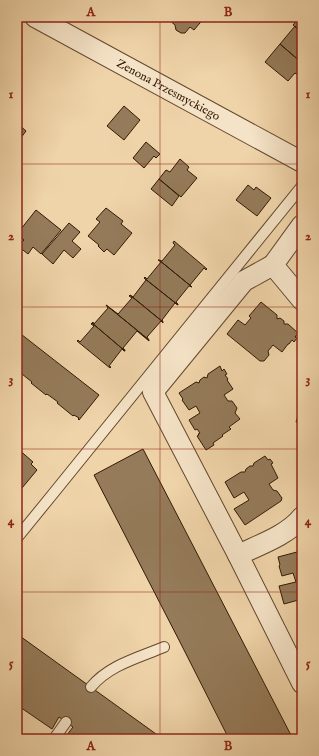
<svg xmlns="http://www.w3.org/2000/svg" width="319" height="756" viewBox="0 0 319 756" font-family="'IM FELL English',serif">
<rect width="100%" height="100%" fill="#f0d4a9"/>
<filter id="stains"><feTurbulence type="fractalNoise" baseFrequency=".005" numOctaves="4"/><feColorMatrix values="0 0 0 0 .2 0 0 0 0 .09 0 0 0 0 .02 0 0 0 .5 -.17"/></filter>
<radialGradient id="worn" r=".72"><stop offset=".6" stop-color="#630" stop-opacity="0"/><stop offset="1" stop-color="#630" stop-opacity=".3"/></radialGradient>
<path fill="#957b5a" stroke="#321a04" d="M161,17H205L194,30L190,27L185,33H181L176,30L175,25L168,19L166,22Z
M300,17H302V33L293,25Z
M295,26L302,33V63L280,44Z
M280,44L302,63V78L295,73L288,81L265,62Z
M124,106L140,120L124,140L107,126Z
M17,123L26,131L17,143Z
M146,142L160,154L156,158L154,156L144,168L133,158Z
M180,159L189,167L187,170L197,178L181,197L159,179L166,170L170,172Z
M159,179L179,196L172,206L151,189Z
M248,185L254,190L256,187L271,198L257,216L236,200Z
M106,208L123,221L121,224L132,233L114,255L107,249L104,252L98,246L99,245L88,236L100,222L96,219Z
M36,210L61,230L41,254L33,247L28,254L18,246L24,240L17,234Z
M69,223L80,232L72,241L81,249L73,258L64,250L53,264L42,254Z
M174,241L207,269L206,270L204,268L190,285L192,287L159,260L162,261L175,245L173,243Z
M158,260H159L192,287L189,286L176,302L178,304V305L144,278L145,277L147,279L161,262Z
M144,278L178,305L175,303L162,320L163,322L130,295L133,297L146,280Z
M130,295L163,322V323L161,321L147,337L149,340L106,305L118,314L132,298L129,296Z
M261,302L277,315V319L280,318L284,321V324H288L298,333L295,337L297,338L294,342L292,340L289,344H288L282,352L273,345L268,351L269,355L264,361H260L227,334L238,320L245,325L251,318L249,316Z
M106,305L149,340V341L137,331L123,348L125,350V351L92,323L93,322L94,324L108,308Z
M92,323L125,351H124L122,349L109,366L111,367L110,368L77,341L78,340L80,342L94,326L91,324Z
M17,331L99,395L79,420L78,419L79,418L74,415L73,416L57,403L58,402L47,394L46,395L31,383L32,382L22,374L21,375L17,372Z
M220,366L222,371L224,369L227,374L225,375L228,379L227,380L233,389L224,395L228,401H232L237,408L235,413L240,419L229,427L231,429L222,435L223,436L213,443L214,445L206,450L197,436L199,435L198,434L200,433L197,429L195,430L189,420L200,413L196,406L189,410L182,400L183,399L179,393L196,382L199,383L200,380L204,377L207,378L208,374Z
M302,403V424L296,422Z
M17,448L33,462L31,464L37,470L17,494Z
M143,449L293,739H229L181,644L94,475Z
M265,456L268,460L270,459L273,463L271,464L278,478L269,484L273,490L277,491L282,498L281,501L245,525L234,509L249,500L244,492L234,498L225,482L241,472H245L246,469L250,466H253L254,463Z
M302,551V599L284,604L279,586L296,582L293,573L282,576L279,566L280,565L278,557L297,552L301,554Z
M17,634L163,739H64L73,727L59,717L52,729L17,705Z"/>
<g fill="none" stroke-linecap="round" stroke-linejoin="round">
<g stroke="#62482d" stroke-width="12">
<path id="lane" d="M17,538L52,495L302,186
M91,687C109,665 138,658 164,647
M54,739L66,722"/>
</g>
<g stroke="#62482d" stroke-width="22">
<g id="street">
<path id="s1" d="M35,17L302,162"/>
<path d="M302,225L273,265L302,300"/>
<path d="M273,265L244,281L153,392L238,555L302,683"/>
<path d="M238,555C259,545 288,535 302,517"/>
</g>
</g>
<use href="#lane" stroke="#f5e3c7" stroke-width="10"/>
<use href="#street" stroke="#f5e3c7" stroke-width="20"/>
</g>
<path fill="none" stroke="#8f2418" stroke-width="1" stroke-opacity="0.55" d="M160,17V739M17,164H302M17,307H302M17,449H302M17,592H302"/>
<g text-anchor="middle" stroke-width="3.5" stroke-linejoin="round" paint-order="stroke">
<g font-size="12" fill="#321a04" stroke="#f5e3c7">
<text dy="4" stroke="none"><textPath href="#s1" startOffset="152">Zenona Przesmyckiego</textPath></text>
</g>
</g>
<rect width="319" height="756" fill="none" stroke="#f0d4a9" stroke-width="44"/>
<rect x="22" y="22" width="275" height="712" fill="none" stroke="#8f2418" stroke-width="1.5"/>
<g font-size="13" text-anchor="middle" font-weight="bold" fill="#8f2418">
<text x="91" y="16">A</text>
<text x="228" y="16">B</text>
<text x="11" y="98">1</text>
<text x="308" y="98">1</text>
<text x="11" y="240">2</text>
<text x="308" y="240">2</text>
<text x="11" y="383">3</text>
<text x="308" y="383">3</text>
<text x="11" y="525">4</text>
<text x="308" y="525">4</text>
<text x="11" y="667">5</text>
<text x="308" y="667">5</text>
<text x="91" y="750">A</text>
<text x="228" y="750">B</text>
</g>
<rect width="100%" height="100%" filter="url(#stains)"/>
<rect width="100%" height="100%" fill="url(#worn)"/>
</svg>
